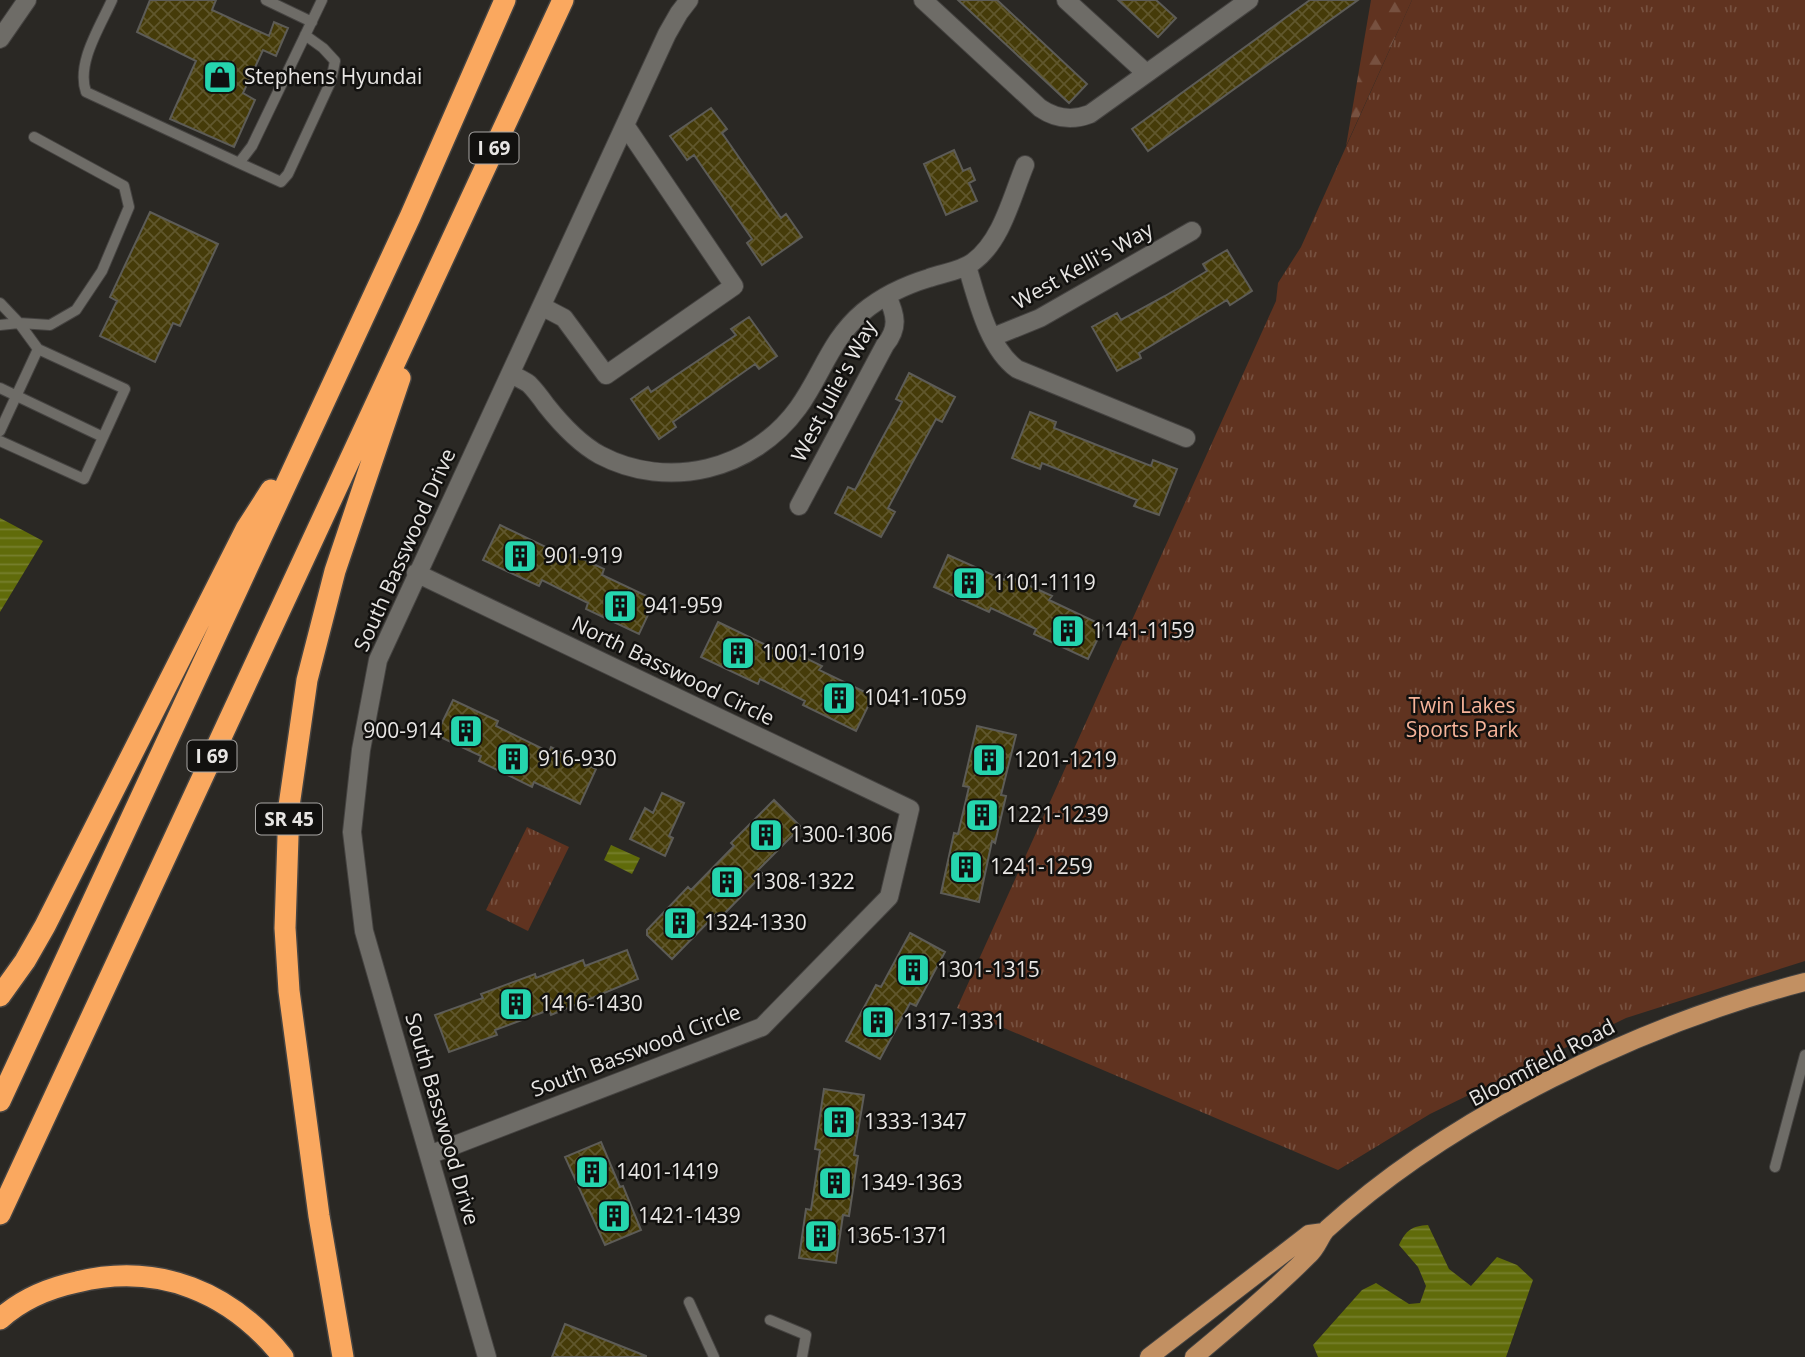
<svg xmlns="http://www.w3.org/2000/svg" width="1805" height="1357" viewBox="0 0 1805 1357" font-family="'Open Sans',sans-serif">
<defs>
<pattern id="forest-firs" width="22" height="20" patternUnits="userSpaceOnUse" patternTransform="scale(1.75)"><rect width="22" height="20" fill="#603320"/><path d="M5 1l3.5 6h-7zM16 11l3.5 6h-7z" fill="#775140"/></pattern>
<pattern id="park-tufts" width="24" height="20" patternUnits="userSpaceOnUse" patternTransform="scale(1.75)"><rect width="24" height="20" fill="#603320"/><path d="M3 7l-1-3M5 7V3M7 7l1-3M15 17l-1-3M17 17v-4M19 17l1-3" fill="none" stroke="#775140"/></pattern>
<pattern id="water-rules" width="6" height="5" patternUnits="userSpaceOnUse" patternTransform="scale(1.75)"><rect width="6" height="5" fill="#606b0a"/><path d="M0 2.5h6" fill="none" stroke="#77802e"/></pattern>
<pattern id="building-cross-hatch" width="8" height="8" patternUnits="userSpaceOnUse" patternTransform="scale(1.75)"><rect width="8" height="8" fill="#453b09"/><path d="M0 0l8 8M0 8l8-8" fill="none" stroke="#60572d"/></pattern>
</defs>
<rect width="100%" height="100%" fill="#2a2824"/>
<path fill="url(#forest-firs)" d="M1371,0H1412L1346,146Z"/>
<path fill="url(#park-tufts)" d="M1412,0H1805V961L1626,1018L1430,1114L1338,1170L957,1008L1276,301L1278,283L1301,247Z
M527,827L569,847L528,931L486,910Z"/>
<path fill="url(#water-rules)" d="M0,518L43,541L0,612Z
M611,845L640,858L632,874L604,860Z
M1428,1225L1449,1269L1471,1286L1497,1257L1517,1265L1533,1280L1506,1357H1318L1313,1345L1362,1290L1376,1283L1409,1304L1420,1303L1426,1286L1418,1267L1399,1245C1406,1230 1412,1226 1428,1225Z"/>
<path fill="url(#building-cross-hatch)" stroke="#5d5c57" stroke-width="2" d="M150,0H216L212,10L269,36L274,22L288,28L276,56L263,50L243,93L255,100L234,147L170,119L196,61L137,32Z
M958,0H997L1087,84L1069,103Z
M1118,0H1156L1176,18L1158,37Z
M1310,0H1358L1148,151L1132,129Z
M711,108L727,129L722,133L781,218L786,214L802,237L762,265L747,243L752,239L694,155L687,160L670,136Z
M954,150L963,171L970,168L975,180L969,183L977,201L946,215L924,164Z
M150,212L218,244L180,326L173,323L155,362L100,336L117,301L110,297Z
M1227,250L1252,291L1230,305L1227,300L1139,353L1141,358L1117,371L1092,327L1117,313L1121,320L1165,296L1207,271L1203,264Z
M749,317L777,356L759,369L755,364L673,422L676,427L659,439L631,399L648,387L651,392L736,335L731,329Z
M909,373L955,397L942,422L936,419L888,508L895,512L881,537L835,513L848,487L855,490L878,446L902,402L896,399Z
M1030,412L1056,422L1054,428L1102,447L1151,466L1153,460L1177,469L1159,515L1134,506L1137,500L1042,463L1040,469L1012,458Z
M500,525L556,552L558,547L604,569L602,575L655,600L639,634L586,609L588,603L542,580L539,586L483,560Z
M948,555L1004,580L1006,575L1052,596L1049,600L1104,626L1088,659L1034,634L1036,629L991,608L989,612L934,587Z
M718,622L774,649L777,644L822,666L819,670L873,696L856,731L803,705L805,701L760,679L758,684L701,657Z
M453,700L498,721L496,726L549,752L551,747L596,769L580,804L534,782L532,787L479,761L481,756L436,735Z
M977,726L1016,735L1001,795L1006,796L995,843L992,841L979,902L941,893L954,833L958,834L969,787L963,786Z
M662,793L684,803L669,836L673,838L665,856L630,839L645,808L653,813Z
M774,800L801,827L758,870L763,874L720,918L716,914L672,959L647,935V930L688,887L691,890L734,846L731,843Z
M910,933L945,952L916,1006L910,1003L880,1059L846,1041L876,985L881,987Z
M627,950L638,979L551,1015L549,1010L495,1030L497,1035L449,1052L435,1015L483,998L481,994L535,974L536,978L583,960L585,966Z
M824,1089L864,1095L854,1155L858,1156L849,1216L843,1215L836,1263L799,1258L806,1209L811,1210L820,1150L815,1149Z
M601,1142L620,1187L623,1186L641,1230L605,1245L565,1157Z
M565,1324L646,1356V1357H552Z"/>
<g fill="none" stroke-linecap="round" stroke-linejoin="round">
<g stroke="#454341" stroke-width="12">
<path id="service" d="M112,0C100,27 76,63 86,92L239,163L252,146L322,0
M266,0L312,22
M239,163L281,182L288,174L331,81L335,61L323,48L305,35
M0,303L19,323L50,325L76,310L102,271L129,207L124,186L34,137
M0,325L19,323L38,349L125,389L84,479L0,441
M0,388L103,437
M0,431L38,349
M1775,1167L1805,1055
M689,1302L714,1357
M770,1320L806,1335L802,1357"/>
</g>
<g stroke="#454341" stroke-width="20">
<path id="minor" d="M923,0L1040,108C1056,119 1072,121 1090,114L1249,0
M1066,0L1146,73
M0,39L27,0
M967,266C977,299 988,348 1017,369L1186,438
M543,307L564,318L606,375L734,286L625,125
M993,337L1040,318L1192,231
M511,374C516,377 524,380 529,384C535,390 541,398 546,405C561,424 578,443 600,455C668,491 753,470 798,408C822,375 830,340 863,312C881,297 906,285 929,278C943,273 961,271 973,262C1002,241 1012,196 1025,165
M799,506L885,345C899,328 896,315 887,296
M416,573L910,809L889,897L762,1027L429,1155
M487,1357L364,931L352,832L361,750L378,660L667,34L679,13L689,0"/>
</g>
<g stroke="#454341" stroke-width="20">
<path id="primary" d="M1149,1357L1309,1234L1324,1232
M1194,1357C1234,1324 1273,1291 1309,1255C1318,1247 1320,1236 1327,1229C1452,1115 1642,1024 1805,982"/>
</g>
<g stroke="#454341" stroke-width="24">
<path id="motorway" d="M0,996L25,961L45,926L246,529L271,490
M0,1101L410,217L505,0
M0,1214L563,0
M0,1319C22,1299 49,1288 77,1282C159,1262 231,1292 283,1357
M343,1357L319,1216L289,991L285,928L289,806L307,680L335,571L400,378"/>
</g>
<use href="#service" stroke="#6e6c67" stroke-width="10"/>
<use href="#minor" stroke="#6e6c67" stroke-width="18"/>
<use href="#primary" stroke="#c29062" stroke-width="18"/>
<use href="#motorway" stroke="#faa85f" stroke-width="21"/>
</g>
<defs>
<g id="shop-square" transform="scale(1.75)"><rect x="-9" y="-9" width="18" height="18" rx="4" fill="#25d5ae" stroke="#12110f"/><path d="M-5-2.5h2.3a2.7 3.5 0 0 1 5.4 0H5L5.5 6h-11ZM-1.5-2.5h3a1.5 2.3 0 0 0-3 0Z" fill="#111"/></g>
<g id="building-square" transform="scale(1.75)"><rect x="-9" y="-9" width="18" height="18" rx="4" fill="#25d5ae" stroke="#12110f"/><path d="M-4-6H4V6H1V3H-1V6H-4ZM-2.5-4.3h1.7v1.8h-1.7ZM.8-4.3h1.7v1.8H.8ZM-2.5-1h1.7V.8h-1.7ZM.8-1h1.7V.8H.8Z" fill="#111"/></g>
</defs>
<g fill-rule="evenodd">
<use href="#shop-square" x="220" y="77"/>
<use href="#building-square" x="520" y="556"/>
<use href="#building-square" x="969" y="583"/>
<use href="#building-square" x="620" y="606"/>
<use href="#building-square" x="1068" y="631"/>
<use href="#building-square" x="738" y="653"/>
<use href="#building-square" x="839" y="698"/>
<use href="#building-square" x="466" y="731"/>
<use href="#building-square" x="513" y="759"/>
<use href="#building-square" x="989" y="760"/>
<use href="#building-square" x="982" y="815"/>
<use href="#building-square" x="766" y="835"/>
<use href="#building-square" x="966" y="867"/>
<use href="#building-square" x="727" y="882"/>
<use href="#building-square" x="680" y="923"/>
<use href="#building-square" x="913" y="970"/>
<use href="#building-square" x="516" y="1004"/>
<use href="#building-square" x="878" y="1022"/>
<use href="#building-square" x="839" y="1122"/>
<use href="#building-square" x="592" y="1172"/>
<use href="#building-square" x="835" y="1183"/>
<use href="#building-square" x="614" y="1216"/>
<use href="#building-square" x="821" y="1236"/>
</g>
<g text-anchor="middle" stroke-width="5" stroke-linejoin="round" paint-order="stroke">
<g fill="#12110f" stroke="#a8a6a4" stroke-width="2">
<rect x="469.5" y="132.5" width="49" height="31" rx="5"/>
<rect x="187.5" y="740.5" width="49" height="31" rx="5"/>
<rect x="256" y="803.5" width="66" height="31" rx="5"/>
</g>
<g font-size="19" font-weight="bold" fill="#e8e6e4">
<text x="494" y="155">I 69</text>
<text x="212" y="763">I 69</text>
<text x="289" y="826">SR 45</text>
</g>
<g font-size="21" fill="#e8e6e4" stroke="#12110f" text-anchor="start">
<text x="244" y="84">Stephens Hyundai</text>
<text x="544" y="563">901-919</text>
<text x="993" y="590">1101-1119</text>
<text x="644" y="613">941-959</text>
<text x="1092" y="638">1141-1159</text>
<text x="762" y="660">1001-1019</text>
<text x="864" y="705">1041-1059</text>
<text x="442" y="738" text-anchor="end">900-914</text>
<text x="538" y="766">916-930</text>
<text x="1014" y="767">1201-1219</text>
<text x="1006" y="822">1221-1239</text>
<text x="790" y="842">1300-1306</text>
<text x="990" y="874">1241-1259</text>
<text x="752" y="889">1308-1322</text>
<text x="704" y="930">1324-1330</text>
<text x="937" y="977">1301-1315</text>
<text x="540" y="1011">1416-1430</text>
<text x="903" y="1029">1317-1331</text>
<text x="864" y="1129">1333-1347</text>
<text x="616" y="1179">1401-1419</text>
<text x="860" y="1190">1349-1363</text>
<text x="638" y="1223">1421-1439</text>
<text x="846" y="1243">1365-1371</text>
</g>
<g font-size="21" fill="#e8e6e4" stroke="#12110f">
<text transform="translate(1083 266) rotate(-29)" y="7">West Kelli's Way</text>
<text transform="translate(834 391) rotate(-62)" y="7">West Julie's Way</text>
<text transform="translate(405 550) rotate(-66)" y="7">South Basswood Drive</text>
<text transform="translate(673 671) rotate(26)" y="7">North Basswood Circle</text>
<text transform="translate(636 1051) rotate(-21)" y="7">South Basswood Circle</text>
<text transform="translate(1542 1063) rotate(-28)" y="7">Bloomfield Road</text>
<text transform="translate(442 1119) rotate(74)" y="7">South Basswood Drive</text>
</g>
<g font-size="21" fill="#f6b49a" stroke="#12110f">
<text x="1462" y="713">Twin Lakes<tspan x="1462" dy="24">Sports Park</tspan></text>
</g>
</g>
</svg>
